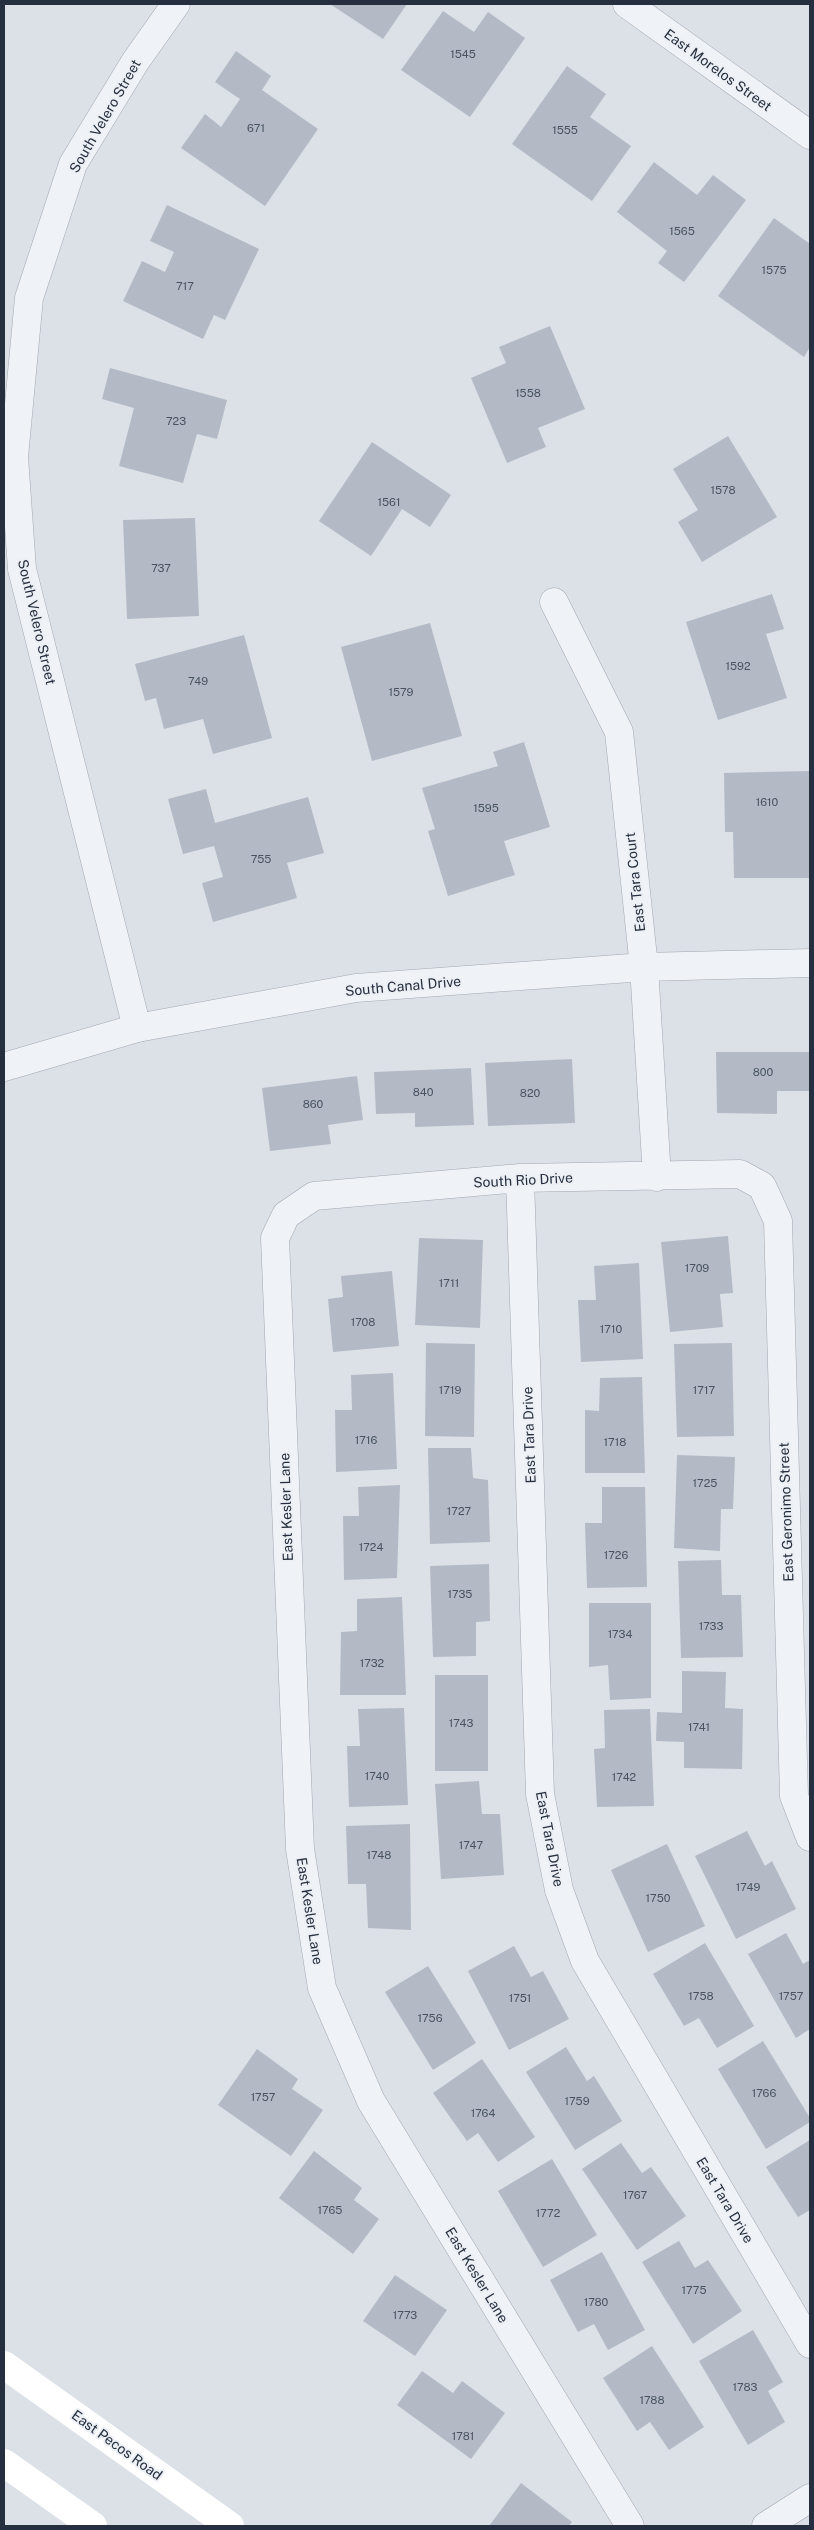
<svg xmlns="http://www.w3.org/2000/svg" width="814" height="2530" viewBox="0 0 814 2530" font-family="'Public Sans',sans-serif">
<rect width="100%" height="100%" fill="#dce1e8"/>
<path fill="#b3bac5" d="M330,4H407L383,39Z
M443,11L474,32L488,12L525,38L470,117L401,70Z
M236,51L271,76L262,90L318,129L265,206L181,148L205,114L221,127L240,99L215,82Z
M567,66L606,94L590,117L631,146L592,201L512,144Z
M654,162L697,195L713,175L746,200L684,282L658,263L667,251L617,212Z
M167,205L259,249L225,320L214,315L203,339L123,301L142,261L165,272L174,252L150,241Z
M774,218L810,244V347L804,357L718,296Z
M550,326L585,409L538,428L546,447L507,463L471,378L506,363L499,347Z
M110,368L227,400L217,439L197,434L183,483L119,466L134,408L102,399Z
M728,436L777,517L702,562L678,522L698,510L673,469Z
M372,442L451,495L430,527L402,509L371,556L319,521Z
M195,518L199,616L127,619L123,520Z
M772,594L784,629L766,634L787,698L718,720L686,622Z
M430,623L462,736L372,761L341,647Z
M244,635L272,738L213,754L203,719L164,729L156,698L145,701L135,664Z
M524,742L550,827L504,841L515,875L448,896L428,831L435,829L422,788L498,766L493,752Z
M810,771V878H734L733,832H725L724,773Z
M206,789L215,823L308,797L324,853L287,863L297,898L213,922L202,883L223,877L214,846L183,854L168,799Z
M716,1052H810V1091H777V1114L717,1113Z
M572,1059L575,1123L488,1126L485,1063Z
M471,1068L474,1125L415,1127V1113L376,1114L374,1072Z
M357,1076L363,1120L328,1125L331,1144L270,1151L262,1088Z
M728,1236L733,1293L720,1294L723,1327L670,1332L661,1242Z
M419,1238L483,1240L480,1328L415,1325Z
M639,1263L643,1359L581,1362L578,1300H596L594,1266Z
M392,1271L399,1346L333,1352L328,1299L343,1297L341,1276Z
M426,1343L475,1344L474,1437L425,1436Z
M732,1343L734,1436L677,1437L674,1344Z
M393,1373L397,1469L336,1472L335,1410H352L351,1375Z
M642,1377L645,1473H585V1410L599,1411L600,1378Z
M428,1448H471L473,1478L488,1480L490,1542L430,1544Z
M677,1455L735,1457L733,1509H721L720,1551L674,1548Z
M400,1485L397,1578L344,1580L343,1516H359L358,1487Z
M602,1487H645L647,1587L587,1588L585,1523H602Z
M721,1560L722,1595H741L743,1657L681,1658L678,1561Z
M489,1564L490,1621L476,1622V1656L433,1657L430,1566Z
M402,1597L406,1695H340L341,1632L357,1631V1599Z
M589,1603H651V1698L610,1700L608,1665L589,1667Z
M682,1671L726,1672L725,1708L743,1709L742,1769L684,1768V1742L656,1741L657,1712L682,1713Z
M435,1675H488V1771H435Z
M404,1708L408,1805L349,1807L347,1746H360L358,1709Z
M650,1709L654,1806L597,1807L594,1749L605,1748L604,1710Z
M479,1781L482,1814H500L504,1875L441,1879L435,1784Z
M410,1824L411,1930L368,1928L366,1884H348L346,1826Z
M747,1831L765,1866L772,1861L796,1909L736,1939L695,1856Z
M667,1844L705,1926L648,1952L611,1870Z
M786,1933L803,1964L810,1960V2029L796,2038L748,1954Z
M705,1943L754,2026L717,2048L699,2018L684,2026L653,1974Z
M514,1946L531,1977L543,1971L569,2019L509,2050L468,1971Z
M428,1966L476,2043L433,2070L385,1992Z
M763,2041L810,2118V2122L766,2149L718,2069Z
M566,2047L587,2081L594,2076L622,2121L575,2150L526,2072Z
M257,2049L298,2079L292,2089L323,2110L291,2156L218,2105Z
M482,2059L535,2137L498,2162L478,2133L467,2141L433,2093Z
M810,2140V2210L798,2217L766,2167Z
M621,2143L642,2173L651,2167L686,2216L637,2250L582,2169Z
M314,2151L362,2188L354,2200L379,2219L353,2254L279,2198Z
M552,2159L597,2235L543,2267L498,2191Z
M679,2241L695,2268L708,2260L742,2311L693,2344L642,2262Z
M602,2252L645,2330L608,2350L594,2324L578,2332L550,2280Z
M395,2275L447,2310L415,2356L363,2321Z
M753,2330L783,2382L768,2391L785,2422L748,2445L699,2361Z
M652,2346L704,2427L669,2450L650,2422L637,2431L603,2378Z
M422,2371L453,2393L462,2381L505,2413L471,2459L397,2405Z
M521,2483L572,2522L569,2526H489Z"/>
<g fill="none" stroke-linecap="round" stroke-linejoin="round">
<g stroke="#a1a8b2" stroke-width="29">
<path id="minor" d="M627,4L810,135
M554,602L619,732L644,967L657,1177
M137,1028L22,569L14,457L29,298L73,164L135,62L176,4
M520,1178L540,1794L559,1890L585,1961L810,2344
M630,2526L371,2101L322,1988L300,1849L275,1238L286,1215L314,1196L520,1178L740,1174L762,1186L778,1221L794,1796L810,1837
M766,2526L810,2498"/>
</g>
<g stroke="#a1a8b2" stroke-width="29">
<path id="tertiary" d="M4,1067L137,1028L356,988L644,967L810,963"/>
</g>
<use href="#minor" stroke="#eff2f6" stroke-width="28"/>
<use href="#tertiary" stroke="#eff2f6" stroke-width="28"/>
<path stroke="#fff" stroke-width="28" d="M4,2365L230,2526
M4,2463L93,2526"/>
</g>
<g text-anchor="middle" stroke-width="4" stroke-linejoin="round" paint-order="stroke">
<g font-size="11" fill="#485260">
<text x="463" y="58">1545</text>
<text x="256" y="132">671</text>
<text x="565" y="134">1555</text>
<text x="682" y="235">1565</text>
<text x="774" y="274">1575</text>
<text x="185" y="290">717</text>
<text x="528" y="397">1558</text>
<text x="176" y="425">723</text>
<text x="723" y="494">1578</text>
<text x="389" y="506">1561</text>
<text x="161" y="572">737</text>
<text x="738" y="670">1592</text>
<text x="198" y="685">749</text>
<text x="401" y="696">1579</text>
<text x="767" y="806">1610</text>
<text x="486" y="812">1595</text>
<text x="261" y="863">755</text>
<text x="763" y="1076">800</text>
<text x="423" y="1096">840</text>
<text x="530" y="1097">820</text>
<text x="313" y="1108">860</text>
<text x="697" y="1272">1709</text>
<text x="449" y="1287">1711</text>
<text x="363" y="1326">1708</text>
<text x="611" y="1333">1710</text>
<text x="450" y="1394">1719</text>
<text x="704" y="1394">1717</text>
<text x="366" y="1444">1716</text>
<text x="615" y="1446">1718</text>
<text x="705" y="1487">1725</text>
<text x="459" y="1515">1727</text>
<text x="371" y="1551">1724</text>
<text x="616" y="1559">1726</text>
<text x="460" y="1598">1735</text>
<text x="711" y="1630">1733</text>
<text x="620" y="1638">1734</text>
<text x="372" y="1667">1732</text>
<text x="461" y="1727">1743</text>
<text x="699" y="1731">1741</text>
<text x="377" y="1780">1740</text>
<text x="624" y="1781">1742</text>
<text x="471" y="1849">1747</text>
<text x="379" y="1859">1748</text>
<text x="748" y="1891">1749</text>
<text x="658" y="1902">1750</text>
<text x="701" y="2000">1758</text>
<text x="791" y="2000">1757</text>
<text x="520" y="2002">1751</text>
<text x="430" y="2022">1756</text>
<text x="764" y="2097">1766</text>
<text x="263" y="2101">1757</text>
<text x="577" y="2105">1759</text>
<text x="483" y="2117">1764</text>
<text x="635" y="2199">1767</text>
<text x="330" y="2214">1765</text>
<text x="548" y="2217">1772</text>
<text x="694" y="2294">1775</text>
<text x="596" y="2306">1780</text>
<text x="405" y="2319">1773</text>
<text x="745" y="2391">1783</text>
<text x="652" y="2404">1788</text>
<text x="463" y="2440">1781</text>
</g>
<g font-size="14" fill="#252f3f" stroke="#ecf0f5">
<text transform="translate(718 70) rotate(36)" y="5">East Morelos Street</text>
<text transform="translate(105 116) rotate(-60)" y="5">South Velero Street</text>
<text transform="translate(37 622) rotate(77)" y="5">South Velero Street</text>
<text transform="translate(635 882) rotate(-96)" y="5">East Tara Court</text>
<text transform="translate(403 986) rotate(-5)" y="5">South Canal Drive</text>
<text transform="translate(523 1180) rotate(-3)" y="5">South Rio Drive</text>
<text transform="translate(529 1435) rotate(-92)" y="5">East Tara Drive</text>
<text transform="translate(286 1507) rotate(-92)" y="5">East Kesler Lane</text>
<text transform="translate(786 1512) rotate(-92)" y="5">East Geronimo Street</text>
<text transform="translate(550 1839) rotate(79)" y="5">East Tara Drive</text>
<text transform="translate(310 1911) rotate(81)" y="5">East Kesler Lane</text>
<text transform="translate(725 2200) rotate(59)" y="5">East Tara Drive</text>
<text transform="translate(477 2275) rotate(59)" y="5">East Kesler Lane</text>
<text transform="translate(117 2445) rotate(36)" y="5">East Pecos Road</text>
</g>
</g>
<rect width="814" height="2530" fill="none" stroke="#252f3f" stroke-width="10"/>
</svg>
